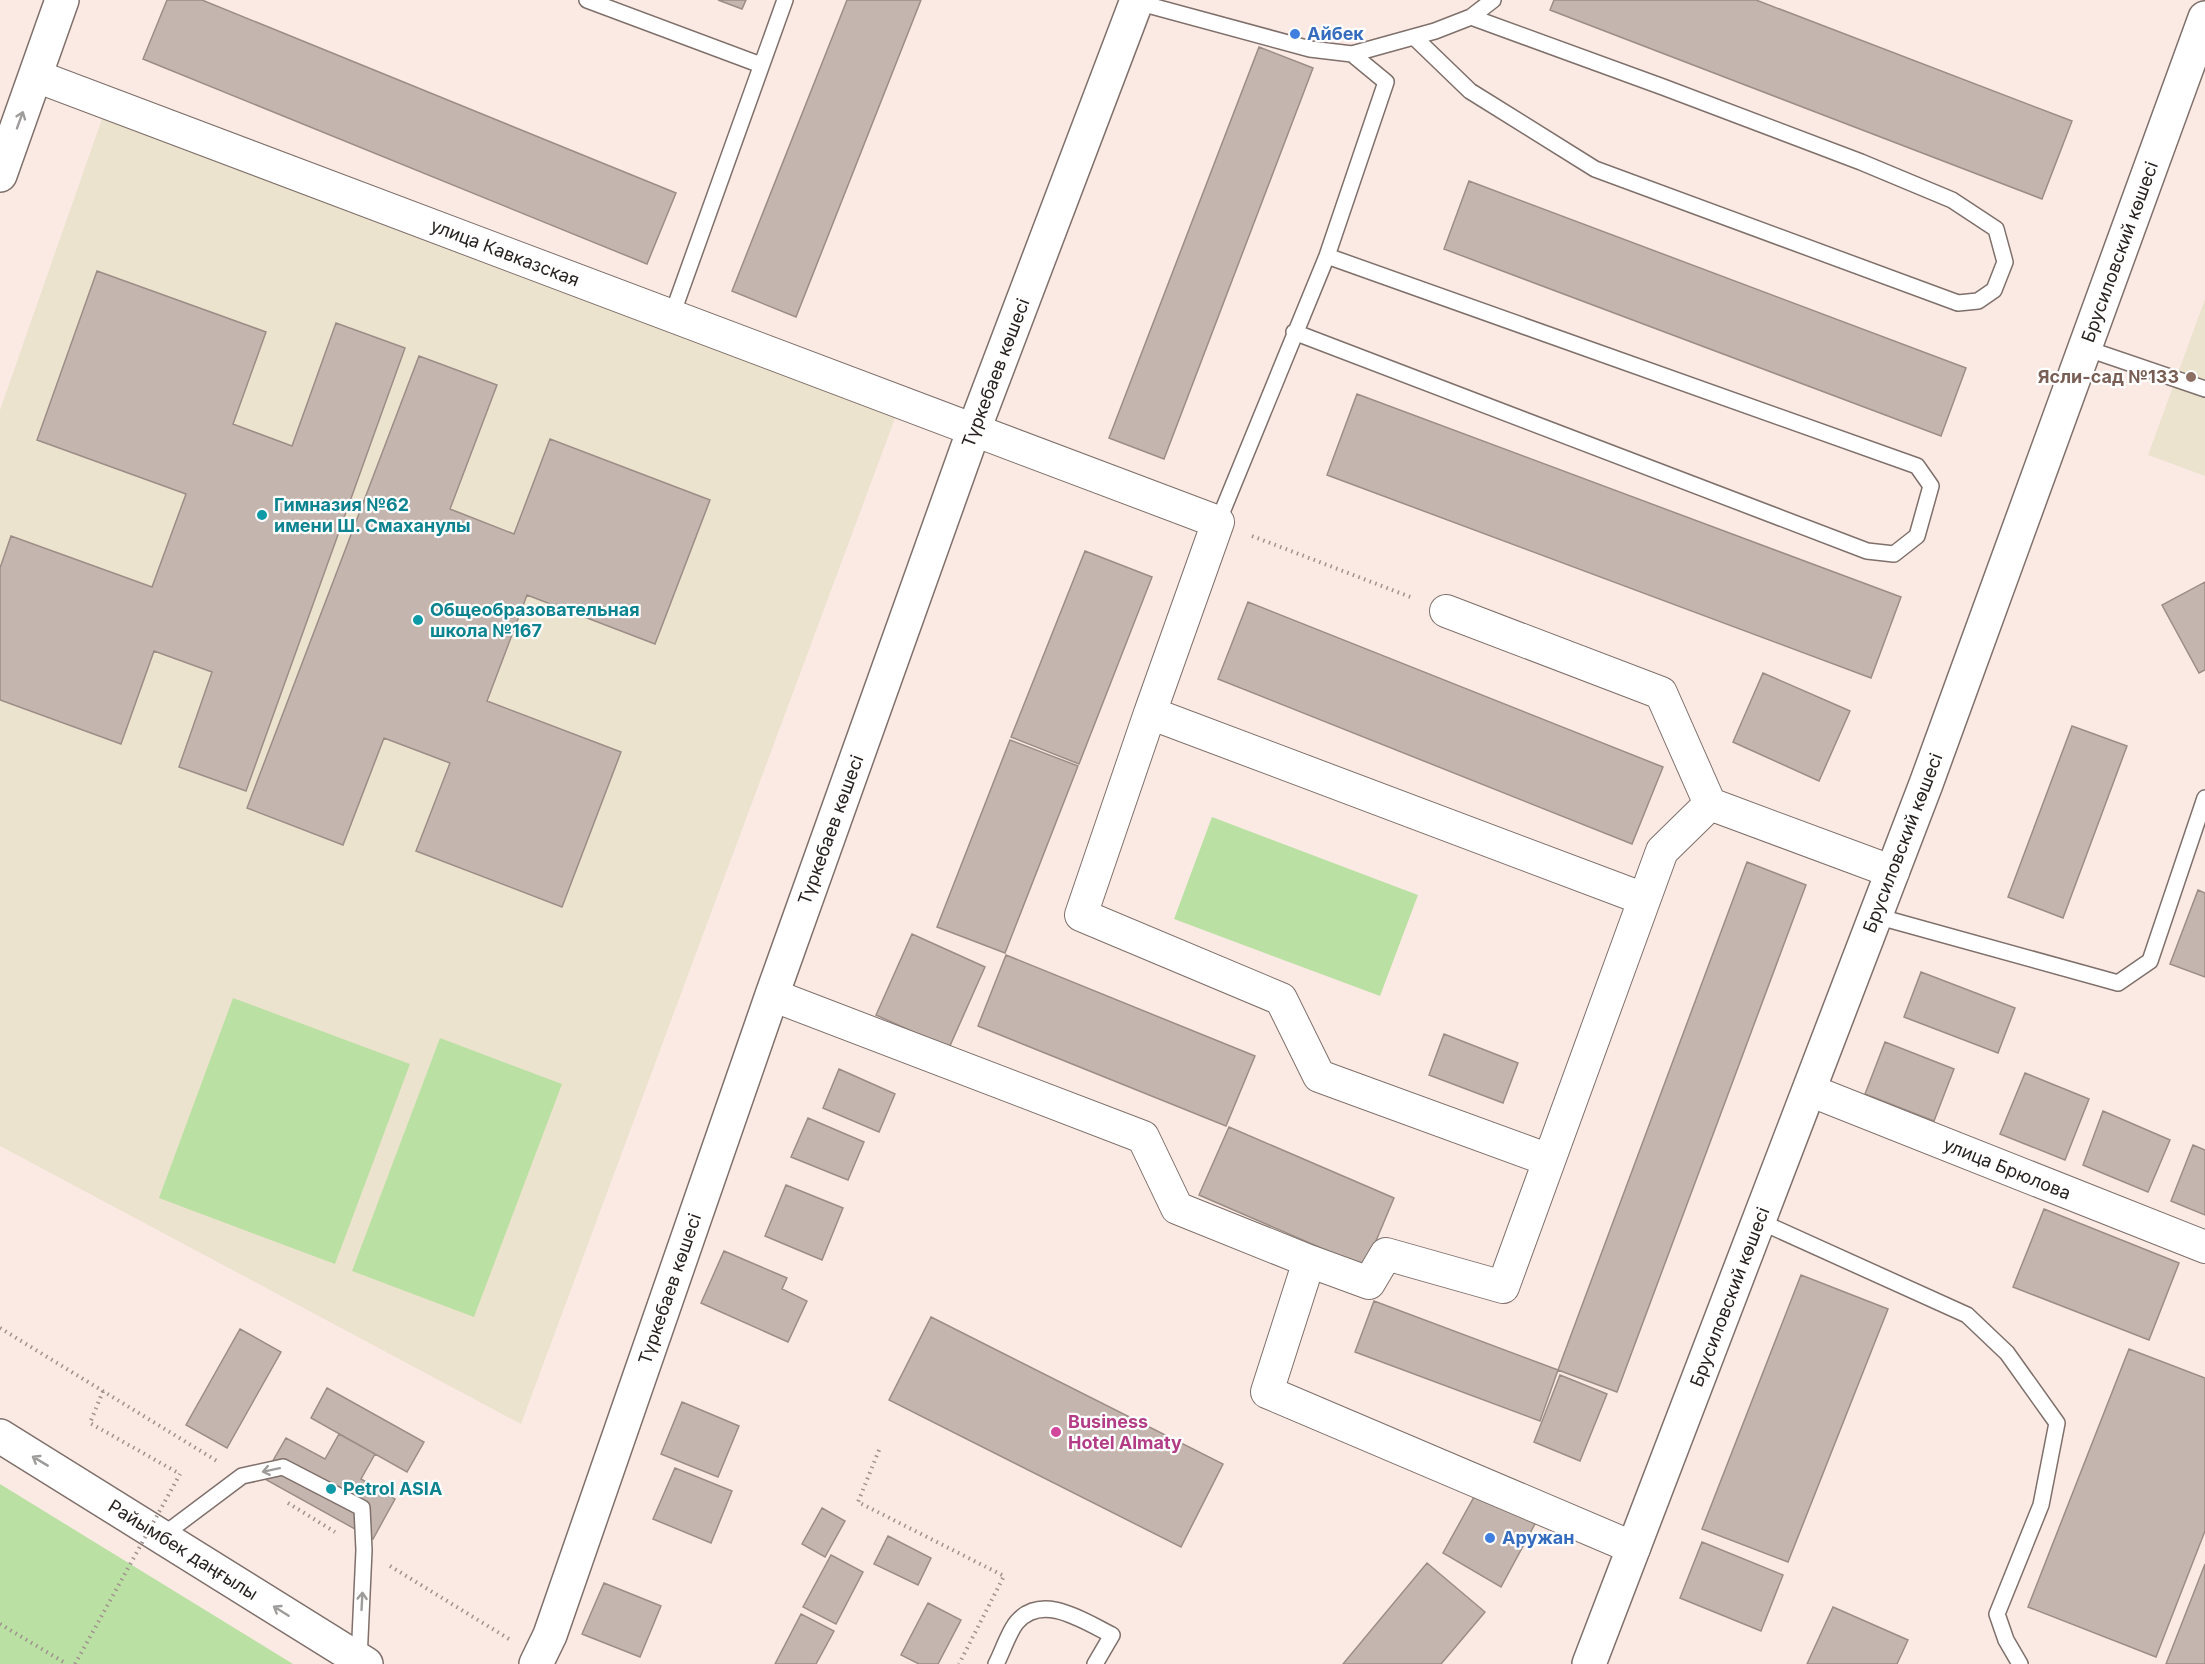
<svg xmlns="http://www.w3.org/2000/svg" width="2205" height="1664" viewBox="0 0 2205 1664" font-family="Inter,sans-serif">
<rect width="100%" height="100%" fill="#fbeae4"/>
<path fill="#ece3ce" d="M104,113L897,413L521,1424L0,1146V410Z
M2205,299V476L2148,455Z"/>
<path fill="#bbe0a3" d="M1212,817L1418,895L1380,996L1174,919Z
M233,998L410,1064L335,1264L159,1198Z
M440,1038L562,1084L474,1317L352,1271Z
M0,1484L293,1664H0Z"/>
<path fill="#c5b5af" stroke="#9c8d87" stroke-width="1.5" d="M167,0H202L676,193L647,264L143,59Z
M718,0H746L742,9Z
M847,0H921L796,317L732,291Z
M1554,0H1756L2072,121L2042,199L1550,10Z
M1259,47L1313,68L1164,459L1109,438Z
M1469,181L1966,368L1941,436L1444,249Z
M97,271L266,332L233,424L292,446L336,323L405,348L246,791L179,767L212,672L154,651L121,744L0,700V568L11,536L152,587L186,494L37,440Z
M419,356L497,385L450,509L514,534L550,439L710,500L655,644L527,595L487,701L621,752L562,907L416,851L450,763L384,738L343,845L247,808Z
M1357,394L1901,597L1871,678L1327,475Z
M1085,551L1152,577L1079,764L1011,737Z
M2205,582V670L2199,673L2162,605Z
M1248,602L1663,767L1632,844L1218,679Z
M1763,673L1850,711L1819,781L1733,742Z
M2072,726L2127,746L2063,918L2008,897Z
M1010,740L1078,766L1005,953L937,927Z
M1747,862L1806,885L1617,1392L1558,1370Z
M2198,890L2205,893V977L2170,964Z
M912,934L985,967L949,1048L876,1015Z
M1006,955L1255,1056L1226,1126L978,1026Z
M1921,972L2015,1008L1998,1053L1904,1017Z
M1444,1034L1518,1063L1503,1103L1429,1075Z
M1885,1042L1954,1069L1934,1121L1865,1094Z
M839,1069L895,1094L879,1132L823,1108Z
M2025,1073L2089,1099L2065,1160L2000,1134Z
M2103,1111L2170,1140L2148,1192L2083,1165Z
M808,1118L864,1142L848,1180L791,1157Z
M1229,1127L1394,1198L1365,1267L1199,1195Z
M2193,1145L2205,1150V1215L2171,1201Z
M786,1185L843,1208L822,1260L765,1236Z
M2044,1209L2179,1263L2149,1340L2013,1287Z
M724,1251L787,1278L782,1289L807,1301L788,1342L701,1303Z
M1801,1275L1888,1309L1788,1562L1702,1529Z
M1374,1301L1558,1370L1540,1421L1355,1352Z
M931,1317L1223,1464L1181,1547L889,1400Z
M240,1329L281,1352L227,1448L186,1425Z
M2129,1349L2205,1378V1531L2156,1657L2028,1607Z
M1560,1375L1607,1394L1580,1461L1534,1442Z
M327,1388L424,1442L407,1472L311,1418Z
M682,1402L739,1426L718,1477L661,1454Z
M339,1434L375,1454L361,1479L395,1499L373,1539L263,1478L286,1438L325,1459Z
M675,1468L732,1491L711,1543L653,1519Z
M1474,1497L1536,1522L1501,1587L1443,1553Z
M822,1508L845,1521L825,1557L802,1544Z
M888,1536L931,1558L918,1585L874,1564Z
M1702,1542L1783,1575L1761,1631L1680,1598Z
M831,1555L863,1572L836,1624L803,1607Z
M1427,1563L1485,1612L1441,1664H1343Z
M2205,1564V1664H2166Z
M604,1583L661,1606L640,1657L582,1634Z
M928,1603L961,1620L938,1664H919L901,1655Z
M1833,1607L1908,1640L1897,1664H1807Z
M801,1614L834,1631L816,1664H775Z"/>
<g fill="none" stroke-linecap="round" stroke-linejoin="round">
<g stroke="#7f706b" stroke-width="18">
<path id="service" d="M587,0L761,65
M1133,1L1310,49L1352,54L1435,31L1471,17L1493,0
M1414,37L1470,91L1595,169L1958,303L1978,301L1994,290L2005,262L1996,229L1952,200L1861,162L1663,87L1471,17
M672,315L785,0
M1294,332L1867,551L1894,554L1917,536L1931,486L1917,466L1327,256
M2085,348L2205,389
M1218,522L1327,256L1386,82L1352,54
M1876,916L2118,983L2150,961L2205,798
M1759,1221L1967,1315L2007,1353L2057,1423L2041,1505L1997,1614L2006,1640L2020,1664
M162,1536L242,1476L283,1467L362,1508L364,1550L359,1660
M996,1664C1002,1653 1009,1631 1017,1622C1043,1592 1085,1622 1112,1635L1095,1664"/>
</g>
<g stroke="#7f706b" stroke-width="34">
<path id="minor" d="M36,76L1218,522L1150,713
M1446,611L1661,693L1710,804
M772,995L1143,1137L1177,1208L1309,1261L1267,1392L1634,1548
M1809,1090L2205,1247
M1549,1160L1319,1076L1281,999L1081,915L1150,713L1644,899
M1309,1261L1369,1283L1386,1254L1503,1287L1662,851L1710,804L1893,872"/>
</g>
<g stroke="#7f706b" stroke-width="36">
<path id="tertiary" d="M0,175L62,0
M536,1664L550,1635L772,995L973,432L1137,0
M1589,1664L1926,784L2205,18"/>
</g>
<g stroke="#7f706b" stroke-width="36">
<path id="primary" d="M0,1436L366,1664"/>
</g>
<path stroke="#9f928e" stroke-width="4" stroke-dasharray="1.5 4.5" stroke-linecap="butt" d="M1252,536L1413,598
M0,1328L217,1461
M103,1391L90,1423L180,1474
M879,1450L858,1502L1004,1576L959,1664
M288,1503L335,1532
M390,1566L509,1639
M0,1624L67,1664"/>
<use href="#service" stroke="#fff" stroke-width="15"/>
<use href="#minor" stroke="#fff" stroke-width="32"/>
<use href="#tertiary" stroke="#fff" stroke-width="33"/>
<use href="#primary" stroke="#fff" stroke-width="33"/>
<path stroke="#9f928e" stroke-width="4" stroke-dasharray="1.5 4.5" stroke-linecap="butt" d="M75,1664L180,1474"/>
</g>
<defs><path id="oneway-shaft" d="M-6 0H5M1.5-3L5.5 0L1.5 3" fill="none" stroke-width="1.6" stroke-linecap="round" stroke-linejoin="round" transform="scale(1.5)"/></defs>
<g stroke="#9e9c9b">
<use href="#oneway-shaft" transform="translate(20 120) rotate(-70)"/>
<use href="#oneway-shaft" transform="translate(40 1461) rotate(-149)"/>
<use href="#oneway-shaft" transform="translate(271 1470) rotate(168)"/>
<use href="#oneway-shaft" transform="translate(362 1601) rotate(-87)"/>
<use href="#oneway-shaft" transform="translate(281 1611) rotate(-148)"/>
</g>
<g fill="#3f7fe0" stroke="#fff" stroke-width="2">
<circle cx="1295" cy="34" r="6"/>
<circle cx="1490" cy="1538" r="6"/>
</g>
<circle fill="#8d6e63" stroke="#fff" stroke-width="2" cx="2191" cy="377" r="6"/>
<g fill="#0f9aa8" stroke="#fff" stroke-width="2">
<circle cx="262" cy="515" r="6"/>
<circle cx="418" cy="620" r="6"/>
<circle cx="331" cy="1489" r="6"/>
</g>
<circle fill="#d1479c" stroke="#fff" stroke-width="2" cx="1056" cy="1432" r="6"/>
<g text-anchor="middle" stroke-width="4.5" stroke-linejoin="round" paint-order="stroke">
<g font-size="18" font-weight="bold" fill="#366cbe" stroke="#fff" text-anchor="start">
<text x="1307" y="40">Айбек</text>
<text x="1502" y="1544">Аружан</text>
</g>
<g font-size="18" fill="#282220" stroke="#fff">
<text transform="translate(2120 252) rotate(-70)" y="6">Брусиловский көшесі</text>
<text transform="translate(505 253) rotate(21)" y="6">улица Кавказская</text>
<text transform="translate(996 373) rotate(-69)" y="6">Түркебаев көшесі</text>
<text transform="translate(831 830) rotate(-70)" y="6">Түркебаев көшесі</text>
<text transform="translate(1903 843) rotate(-69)" y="6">Брусиловский көшесі</text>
<text transform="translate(2007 1169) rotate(22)" y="6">улица Брюлова</text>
<text transform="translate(670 1289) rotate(-71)" y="6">Түркебаев көшесі</text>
<text transform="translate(1730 1297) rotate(-69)" y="6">Брусиловский көшесі</text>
<text transform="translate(183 1550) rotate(32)" y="6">Райымбек даңғылы</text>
</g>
<g font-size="18" font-weight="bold" fill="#785e54" stroke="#fff" text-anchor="end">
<text x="2179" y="383">Ясли-сад №133</text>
</g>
<g font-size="18" font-weight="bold" fill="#0d838f" stroke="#fff" text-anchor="start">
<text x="274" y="511">Гимназия №62<tspan x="274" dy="21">имени Ш. Смаханулы</tspan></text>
<text x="430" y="616">Общеобразовательная<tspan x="430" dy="21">школа №167</tspan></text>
<text x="343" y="1495">Petrol ASIA</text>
</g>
<g font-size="18" font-weight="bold" fill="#b23c85" stroke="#fff" text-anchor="start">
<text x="1068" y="1428">Business<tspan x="1068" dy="21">Hotel Almaty</tspan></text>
</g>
</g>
</svg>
